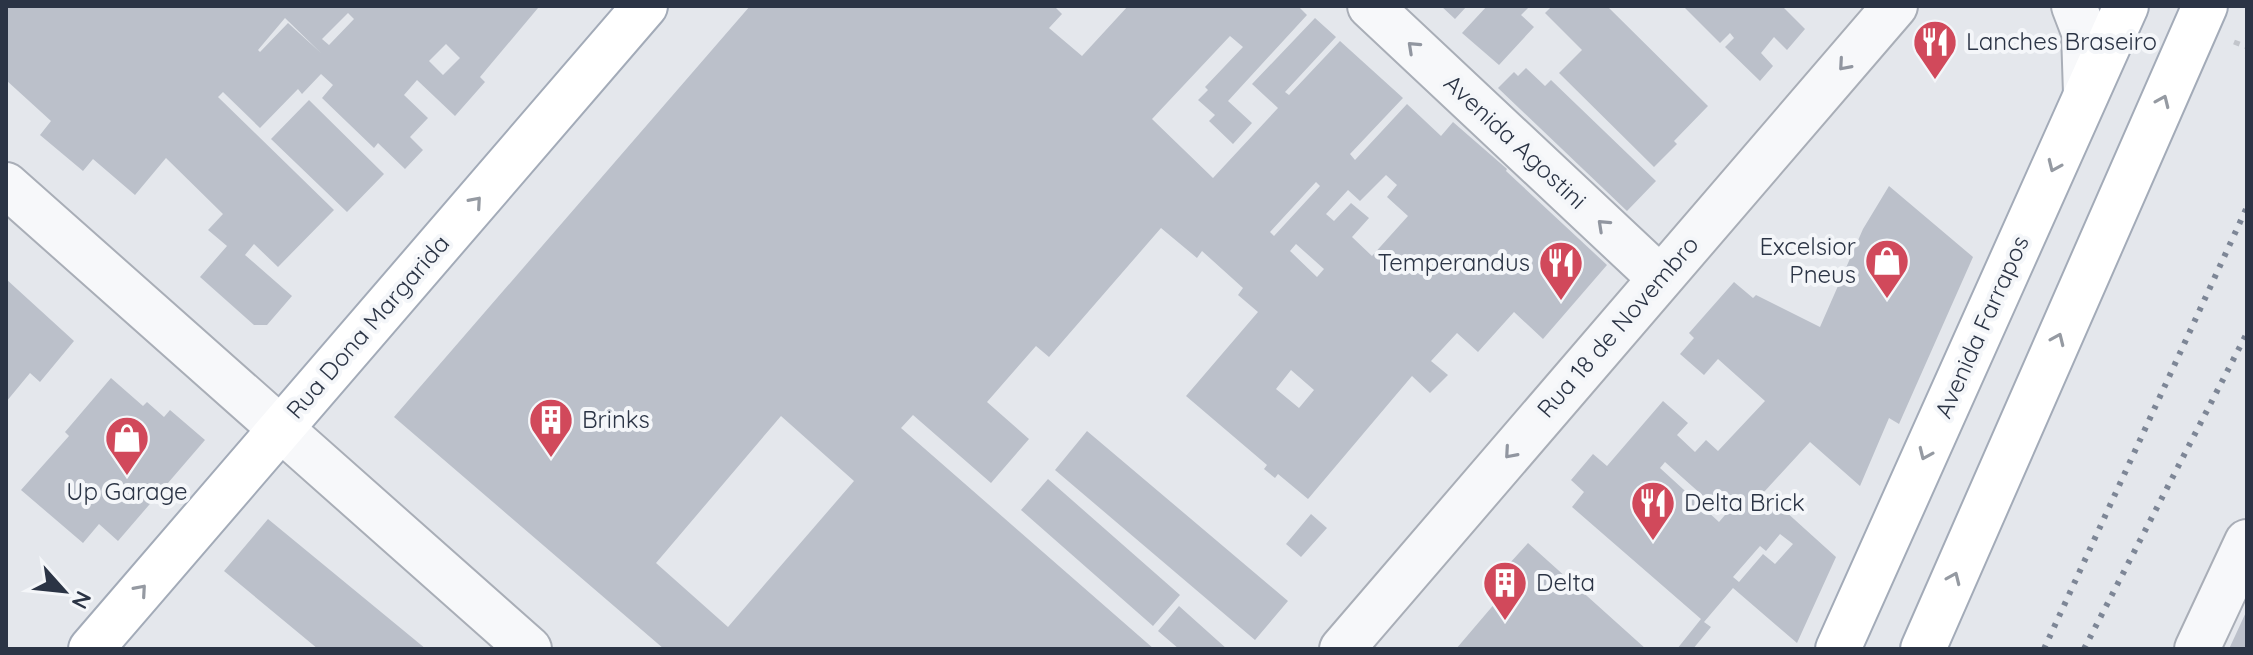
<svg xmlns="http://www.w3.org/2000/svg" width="2253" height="655" viewBox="0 0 2253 655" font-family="Quicksand,sans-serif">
<rect width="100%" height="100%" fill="#e4e7ec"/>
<path fill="#bbc0ca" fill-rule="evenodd" d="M6,6H536L538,8L480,77L485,82L455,116L417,80L404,95L428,118L410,137L423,150L405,169L378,143L374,148L322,98L333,85L321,74L302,94L298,89L260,128L223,92L218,97L334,210L278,267L254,244L245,255L292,296L267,325H254L200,277L227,246L208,230L223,214L166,158L135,195L93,159L83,171L40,135L51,121L6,80ZM348,13L354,19L329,45L322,39ZM285,18L321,53L288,23L260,52L258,50ZM446,44L460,58L443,75L429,61Z
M750,6H1054L1062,14L1049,28L1082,56L1128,6H1298L1307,15L1228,101L1252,123L1233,144L1209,121L1215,115L1198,100L1208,90L1205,87L1243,47L1230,36L1152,119L1213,178L1278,108L1252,84L1315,18L1336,37L1285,92L1289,95L1340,41L1403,98L1350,154L1355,160L1407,104L1441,136L1453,122L1507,169L1506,171L1607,265L1543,339L1514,312L1478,352L1457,333L1431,361L1448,375L1430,393L1412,376L1308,499L1278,474L1275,478L1264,469L1267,465L1186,396L1258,312L1238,295L1243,288L1202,251L1197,258L1161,228L1049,357L1036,346L987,402L1029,439L991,483L913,415L901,428L1154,649H664L394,417ZM1386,175L1397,185L1387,197L1408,216L1372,256L1352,237L1369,218L1351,203L1334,221L1326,214L1348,190L1360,201ZM1316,182L1320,186L1274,236L1270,232ZM1296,244L1324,269L1317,277L1290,251ZM1291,370L1314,390L1299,408L1276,389ZM781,416L854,481L728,627L656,563Z
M1441,6H1467L1455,19Z
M1487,6H1530L1521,15L1534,27L1499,65L1462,33Z
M1552,6H1607L1708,106L1674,141L1677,144L1654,167L1559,73L1582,50L1545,13Z
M1683,6H1782L1805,29L1787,50L1774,37L1761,53L1773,66L1760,81L1725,47L1734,38L1730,33L1720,43Z
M1526,68L1545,86L1551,80L1656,181L1627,211L1498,88L1514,72L1518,76Z
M309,100L384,174L347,212L271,139Z
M1889,186L1973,257L1899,424L1889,418L1860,486L1810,442L1764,492L1836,557L1797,643L1733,588L1704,622L1711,627L1693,649H1677L1701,619L1572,507L1584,492L1571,480L1593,454L1607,466L1663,401L1688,423L1677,435L1695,452L1706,440L1718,451L1765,401L1718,359L1704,375L1680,354L1694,338L1689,333L1734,282L1753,298L1756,295L1820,327L1863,229ZM1665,462L1711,503L1725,515L1719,522L1660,468ZM1780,534L1793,544L1775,564L1763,554L1739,582L1733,577L1760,546L1766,551Z
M6,279L74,341L40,382L30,373L6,402Z
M111,378L143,406L147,402L164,417L170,410L205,440L118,541L99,524L83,543L21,490L69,436L65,432Z
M1087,431L1288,601L1255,640L1055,470Z
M1048,479L1180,595L1153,626L1021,510Z
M1311,514L1327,528L1301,557L1286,544Z
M268,519L426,649H318L224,571Z
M1528,543L1646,649H1456L1502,595L1490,585Z
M1179,606L1227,649H1179L1158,631Z
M2247,610V649H2229Z"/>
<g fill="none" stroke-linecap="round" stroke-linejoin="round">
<g stroke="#a9aeb7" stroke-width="48">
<path id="minor" d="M1370,6L1660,278
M2074,6L2084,32L2086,94
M6,185L529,649
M1342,649L1895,6
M2197,649L2247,542"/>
</g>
<g stroke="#a3abb8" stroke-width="48">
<path id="major" d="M91,649L645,6
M1838,649L2126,6
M1923,649L2205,6"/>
</g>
<path stroke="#c2c5cb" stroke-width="5" stroke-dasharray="6 6" stroke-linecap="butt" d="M2234,42L2247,47"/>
<use href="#minor" stroke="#f7f8fa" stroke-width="44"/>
<use href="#major" stroke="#fff" stroke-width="44"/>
<path stroke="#7d8696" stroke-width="6" stroke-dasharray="4 8" stroke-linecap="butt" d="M2044,649L2247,207
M2084,649L2247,333"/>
</g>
<defs><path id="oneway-chevron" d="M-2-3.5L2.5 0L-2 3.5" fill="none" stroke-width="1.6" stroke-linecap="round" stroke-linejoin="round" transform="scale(2)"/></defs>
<g stroke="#9196a0">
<use href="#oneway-chevron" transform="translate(1413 47) rotate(-137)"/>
<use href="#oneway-chevron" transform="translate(1844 65) rotate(131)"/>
<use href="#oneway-chevron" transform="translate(1603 225) rotate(-137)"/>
<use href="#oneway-chevron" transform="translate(1510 453) rotate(131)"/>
</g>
<g stroke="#959aa2">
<use href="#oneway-chevron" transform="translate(2163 101) rotate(-66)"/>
<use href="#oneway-chevron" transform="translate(2054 166) rotate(114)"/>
<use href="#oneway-chevron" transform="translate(476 202) rotate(-49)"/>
<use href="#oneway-chevron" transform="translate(2058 339) rotate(-66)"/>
<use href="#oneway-chevron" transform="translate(1925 454) rotate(114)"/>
<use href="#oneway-chevron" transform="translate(1954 578) rotate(-66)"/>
<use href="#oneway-chevron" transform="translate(141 590) rotate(-49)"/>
</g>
<defs>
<g id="restaurant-pin" transform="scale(2.3)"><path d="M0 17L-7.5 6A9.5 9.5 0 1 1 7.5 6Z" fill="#d1495b" stroke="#f4f6f9"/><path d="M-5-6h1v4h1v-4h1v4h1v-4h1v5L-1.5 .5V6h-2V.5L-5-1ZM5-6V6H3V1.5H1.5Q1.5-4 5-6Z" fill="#fff"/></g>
<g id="shop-pin" transform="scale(2.3)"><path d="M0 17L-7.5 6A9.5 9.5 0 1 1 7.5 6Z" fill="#d1495b" stroke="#f4f6f9"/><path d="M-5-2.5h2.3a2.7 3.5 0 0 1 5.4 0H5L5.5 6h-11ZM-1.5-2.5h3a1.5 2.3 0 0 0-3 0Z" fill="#fff"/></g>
<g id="building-pin" transform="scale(2.3)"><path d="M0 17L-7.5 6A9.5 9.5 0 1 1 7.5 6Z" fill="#d1495b" stroke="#f4f6f9"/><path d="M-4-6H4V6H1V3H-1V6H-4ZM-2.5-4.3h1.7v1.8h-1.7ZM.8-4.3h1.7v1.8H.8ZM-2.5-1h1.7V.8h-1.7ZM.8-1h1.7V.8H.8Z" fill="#fff"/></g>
</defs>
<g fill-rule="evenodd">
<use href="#restaurant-pin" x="1935" y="42"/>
<use href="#shop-pin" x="1887" y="261"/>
<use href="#restaurant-pin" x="1561" y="263"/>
<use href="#building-pin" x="551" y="420"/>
<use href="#shop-pin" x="127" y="438"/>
<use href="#restaurant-pin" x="1653" y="503"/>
<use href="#building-pin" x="1505" y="583"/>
</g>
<g text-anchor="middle" stroke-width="8" stroke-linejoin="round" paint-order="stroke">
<g font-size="24" fill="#2b3445" stroke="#f4f6f9" text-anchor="start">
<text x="1966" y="50">Lanches Braseiro</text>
<text x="1856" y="255" text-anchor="end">Excelsior<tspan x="1856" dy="28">Pneus</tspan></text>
<text x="1530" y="271" text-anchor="end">Temperandus</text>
<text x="582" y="428">Brinks</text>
<text x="127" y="500" text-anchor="middle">Up Garage</text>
<text x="1684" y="511">Delta Brick</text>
<text x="1536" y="591">Delta</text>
</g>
<g font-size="24" fill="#2b3445" stroke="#f4f6f9">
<text transform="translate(1515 142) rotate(43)" y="8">Avenida Agostini</text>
<text transform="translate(368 327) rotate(-49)" y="8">Rua Dona Margarida</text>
<text transform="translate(1618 327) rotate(-49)" y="8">Rua 18 de Novembro</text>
<text transform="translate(1982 327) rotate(-66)" y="8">Avenida Farrapos</text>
</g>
</g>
<rect width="2253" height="655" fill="none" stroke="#2b3445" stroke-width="16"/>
<g transform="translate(64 591) rotate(117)" stroke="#f4f6f9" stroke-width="6" paint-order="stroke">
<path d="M0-6L14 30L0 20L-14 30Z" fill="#2b3445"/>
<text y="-12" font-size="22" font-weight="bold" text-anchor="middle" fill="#2b3445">N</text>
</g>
</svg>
